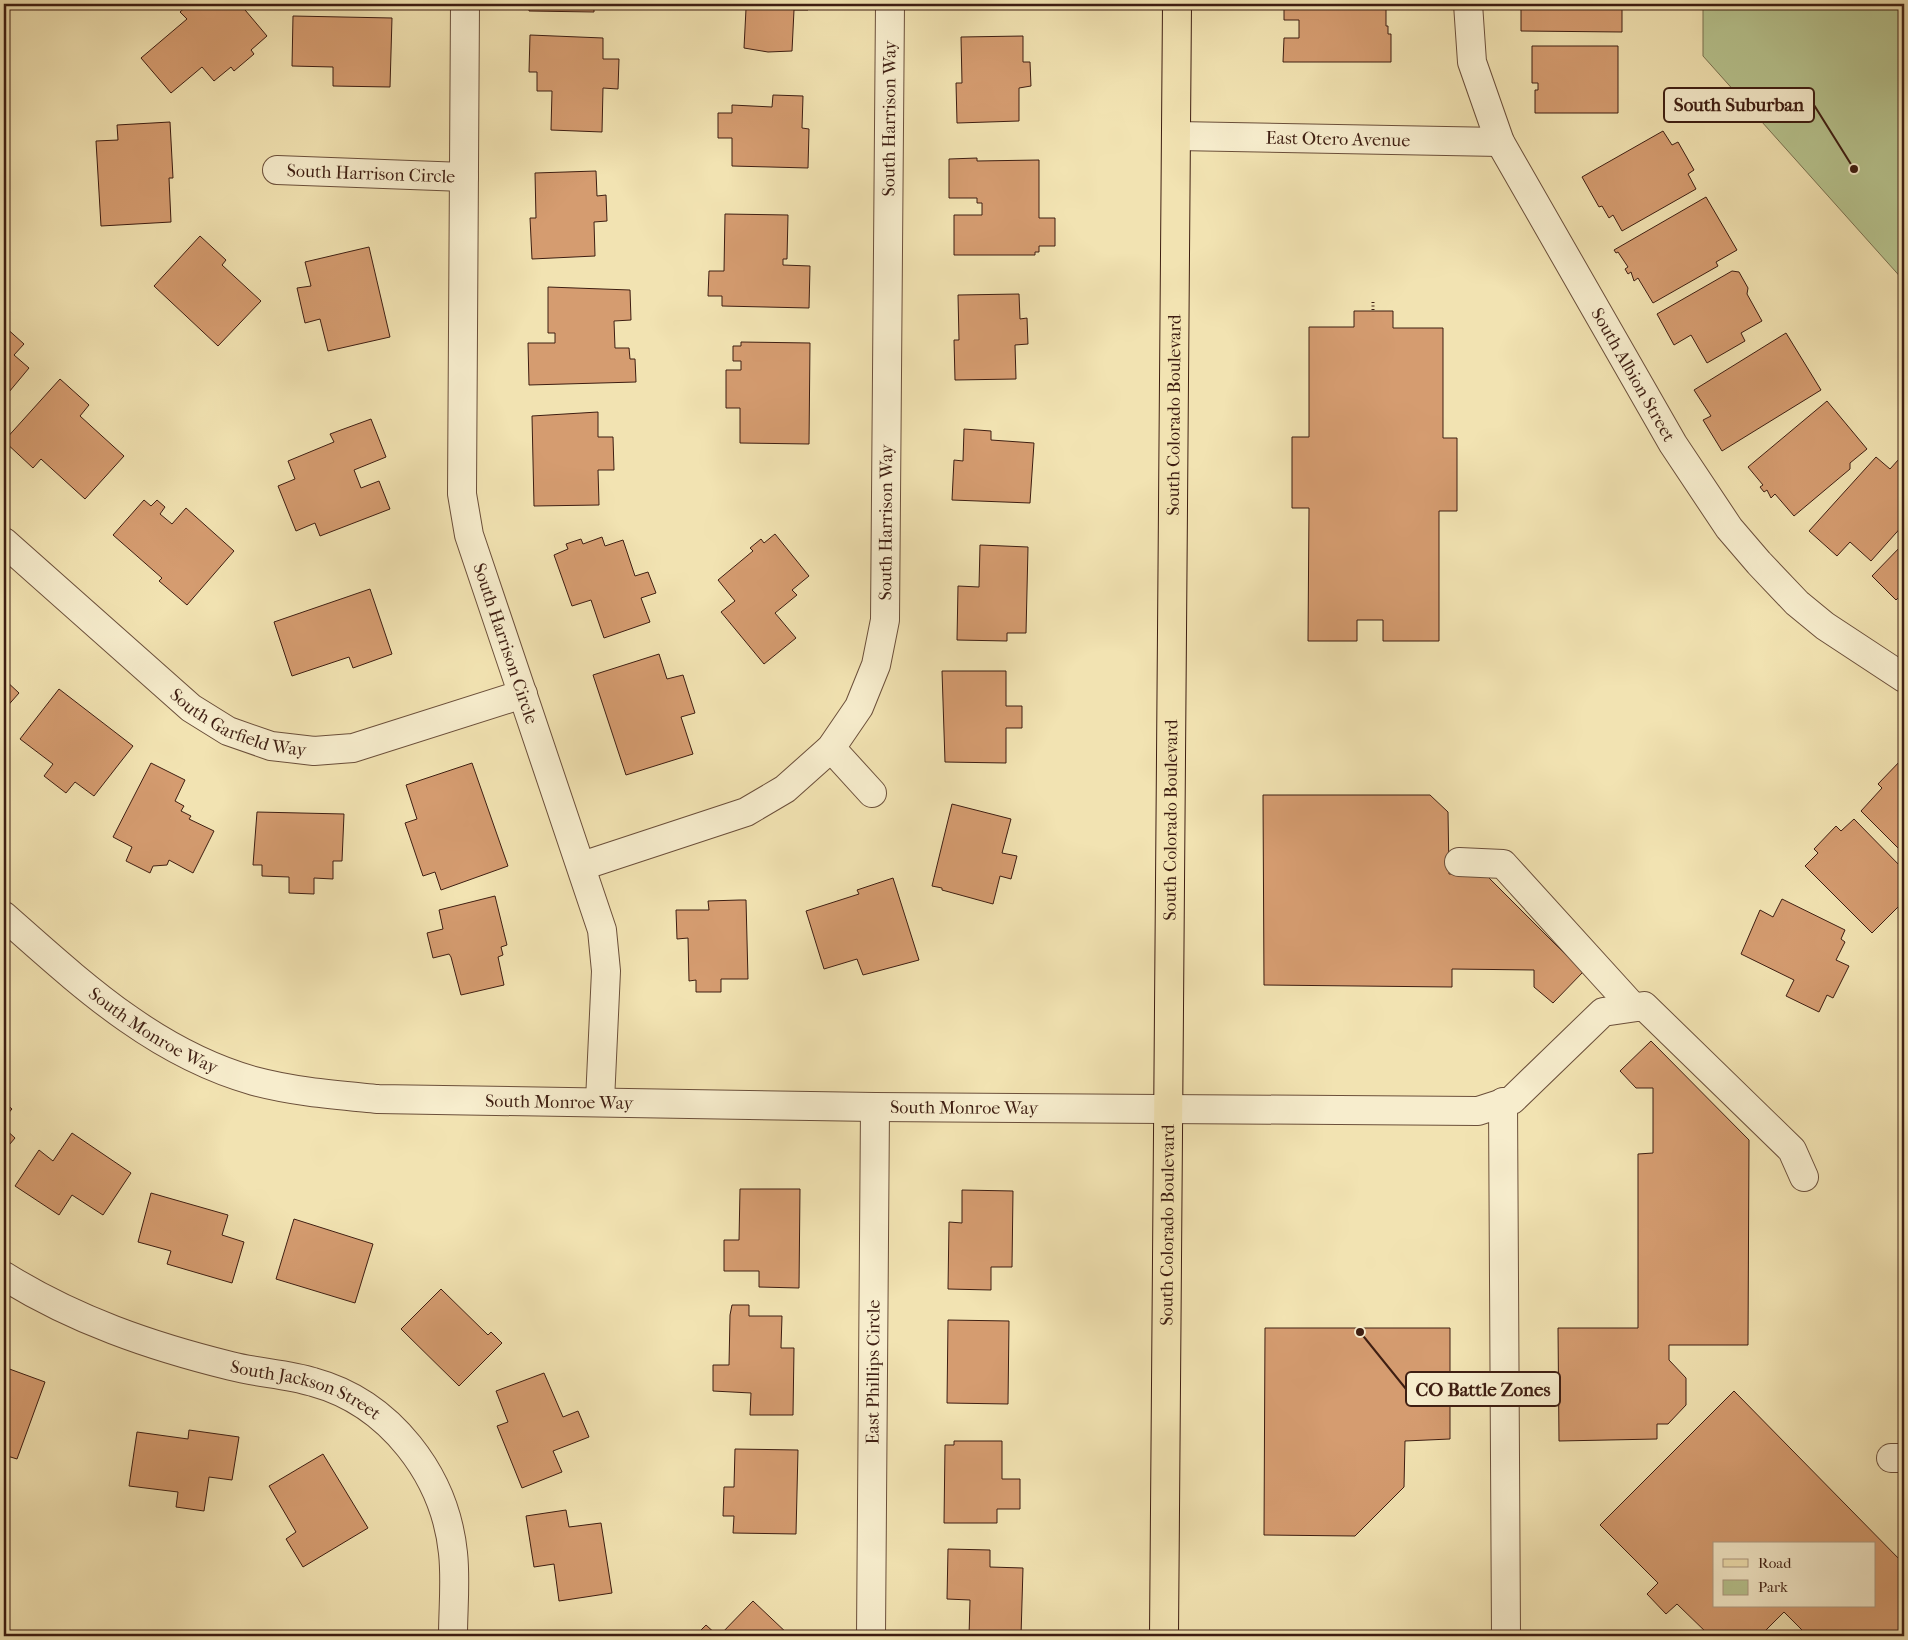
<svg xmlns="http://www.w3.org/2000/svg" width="1908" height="1640" viewBox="0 0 1908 1640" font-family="'IM FELL French Canon',serif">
<rect width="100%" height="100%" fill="#f2e3b2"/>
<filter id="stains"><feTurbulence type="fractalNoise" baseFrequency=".004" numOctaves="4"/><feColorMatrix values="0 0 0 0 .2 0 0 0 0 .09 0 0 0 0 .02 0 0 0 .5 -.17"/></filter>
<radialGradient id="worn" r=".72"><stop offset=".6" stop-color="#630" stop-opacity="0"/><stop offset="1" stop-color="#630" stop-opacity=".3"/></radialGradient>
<path fill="#b7c48f" stroke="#7a7150" d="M1703,4H1904V281L1703,56Z"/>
<path fill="#d59c70" stroke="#3e1e12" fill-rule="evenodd" d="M189,4H240L267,36L251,50L254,54L234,71L231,67L214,81L202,67L171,93L141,58L187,19L180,12Z
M529,4H594V12L529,11Z
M728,4H809L808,10H794L792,51L768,52L744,48L746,9H741V6Z
M1284,4H1386V26H1388V34H1391V62H1283L1284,38H1299V20H1284Z
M1521,4H1622V32L1521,31Z
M293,16L392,18L390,87L333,86V67L292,66Z
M530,35L603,38V59H619L618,89L603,88L602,132L551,130L552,91H537V72H529Z
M1023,36V62H1030L1031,86L1019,88V121L957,123L956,83H962L961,37Z
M1532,46H1618V113H1535V90H1538V83H1532Z
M773,95L803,96L802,128L809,129L808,168L732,166V138H718V113H732V105L772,107Z
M170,122L173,178H169L171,222L101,226L96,141L118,140L117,125Z
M1663,131L1672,145L1678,142L1694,170L1688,174L1696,189L1622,231L1613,215L1609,218L1602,206L1599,207L1582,177Z
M977,158V161L1039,160V218H1055V246H1039V252H1035V255H954V215H982V203H977V198H949V159Z
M596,171L597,196L606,195L607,221L594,222L595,256L532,259L530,218H536L535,173Z
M1706,197L1737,250L1716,262L1718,266L1653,303L1638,278L1634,281L1631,272L1628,274L1625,269L1628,267L1618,252L1616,253L1614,250Z
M725,214L788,215L787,259H783V265L810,266L809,308L722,306V296H708L709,271H724Z
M200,236L226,260L222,265L261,301L218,346L154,286Z
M369,247L390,337L328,351L320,319L305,323L297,288L311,286L305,262Z
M1732,271L1739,272L1748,288L1747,294L1762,321L1741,333L1745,341L1707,363L1691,335L1674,345L1657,314Z
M548,287L630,290L631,320L614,321L615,348H629L630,359H635L636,382L529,385L528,343H555V333H548Z
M1019,294L1020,319L1027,318L1028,344L1015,345L1016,379L955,380L954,340H959L958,295Z
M1354,311H1393V328H1443V438H1457V511H1439V641H1383V620H1357V641H1308L1309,508H1292V437H1309V327H1354Z
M4,326L24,344L14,355L29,368L4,398Z
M1786,333L1821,390L1722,451L1703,420L1711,416L1694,390Z
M741,342L810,343L809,444L740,443V408H726V370H741V361H733V346H741Z
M60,379L89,405L80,416L124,456L85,499L41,459L33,468L4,441Z
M1827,401L1867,449L1850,463V469L1794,516L1775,494L1771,498L1767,490L1764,492L1760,487L1763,485L1748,467Z
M598,412V437H613L614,470H598L599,505L534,506L532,416Z
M371,419L386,457L354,470L361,488L379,481L390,509L320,536L315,523L296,531L278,486L295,479L288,461L334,442L330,434Z
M964,429L991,431V440L1034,443L1030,503L952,500L954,460L963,461Z
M1876,457L1890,469L1899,459L1904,465V524L1871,561L1850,542L1837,556L1809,531Z
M144,500L151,506L157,500L165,507L160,514L172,524L186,508L234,551L187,605L159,581L162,578L113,535Z
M775,534L809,576L792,590L797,595L775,613L796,638L764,664L721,612L735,601L718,580L753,551L750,548L761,539L764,543Z
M602,537L605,546L623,540L635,576L648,572L656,593L641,598L650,622L604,638L591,600L572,606L554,555L568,549L566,544L581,539L583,544Z
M1904,543V602L1899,597L1896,600L1872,576Z
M980,545L1028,547L1026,633H1007V641L957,640L958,586L979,587Z
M370,589L392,654L353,668L349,657L292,676L274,622Z
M659,654L667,679L683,675L695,713L681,717L693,754L626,775L593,675Z
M942,671H1006V706H1022V728H1006V763L945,762Z
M4,679L19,693L4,710Z
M59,689L133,746L94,796L75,782L66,793L44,776L53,764L20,739Z
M1903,758L1904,759V854L1861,811L1882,788L1878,784Z
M151,763L185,780L175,801L184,806L181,811L191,816L189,819L214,831L193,873L169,860L167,865L153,866L150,873L126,861L132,847L113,837Z
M472,763L508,866L441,890L435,872L423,876L405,823L417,819L406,785Z
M1263,795H1430L1448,812L1449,874H1485L1583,972L1553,1003L1534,987V970L1452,969V987L1264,985Z
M952,804L1011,819L1002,853L1017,856L1011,879L1000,876L993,904L942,890V888L932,886Z
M257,812L344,814L342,861H333V879L314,878V894L289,893V877L262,876V865H253Z
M1854,819L1904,870V890L1901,893L1904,901L1872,933L1805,866L1818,853L1814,849L1836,826L1841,831Z
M893,878L919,960L863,975L857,959L824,969L806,911L859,894L857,890Z
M495,896L507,945L501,947L503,955L498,957L504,985L461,995L451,957L449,954L433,958L427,933L443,929L439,910Z
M1782,899L1845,930L1841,939L1845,942L1836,960L1849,966L1833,998L1827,995L1819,1012L1786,996L1794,980L1741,954L1760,910L1773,917Z
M739,900H746L748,979H721V992H696V980L689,981L688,938L677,939L676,910H709L708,901Z
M1651,1041L1749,1140L1748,1345H1669V1360L1686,1378V1405L1668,1424H1657V1439L1559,1441L1558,1328H1638V1154L1653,1153V1088H1636L1620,1071Z
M4,1102L12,1109L4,1118Z
M4,1128L15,1138L4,1151Z
M72,1133L131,1173L103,1215L72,1195L59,1215L15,1186L39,1150L53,1161Z
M740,1189H800L799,1288L759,1287V1271H724V1240H739Z
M962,1190L1013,1191L1012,1267H991V1290L948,1289L949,1222L962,1223Z
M151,1193L228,1215L222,1235L244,1242L232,1283L167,1264L171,1251L138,1242Z
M294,1219L373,1244L355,1303L276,1279Z
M441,1289L488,1335L491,1332L502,1343L459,1386L401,1329Z
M732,1305H749V1316H782L781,1348H794L793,1415H750L751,1393L713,1391V1365H729L730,1315Z
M948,1320L1009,1321L1008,1404L947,1403Z
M1265,1328H1450V1439L1405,1441L1404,1487L1355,1536L1264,1535Z
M4,1367L45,1382L17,1459L4,1455Z
M544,1373L563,1417L578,1411L589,1437L553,1451L562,1472L522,1488L497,1426L508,1422L496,1391Z
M1734,1391L1904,1564V1636H1808L1784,1612L1760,1636H1710L1677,1604L1666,1614L1647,1594L1658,1583L1600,1525ZM1714,1544H1874V1606H1714Z
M189,1430L239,1437L232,1480L209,1477L204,1511L176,1507L178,1492L129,1486L137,1432L188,1439Z
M954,1441H1002V1479H1020V1509H997V1523H944L945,1445H954Z
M735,1449L798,1450L796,1534L733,1533L734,1516H723L724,1487H734Z
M323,1454L368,1528L303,1567L286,1539L296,1532L269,1486Z
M566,1510L569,1527L601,1523L612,1593L559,1601L554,1564L534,1567L526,1516Z
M948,1549L990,1550V1567L1023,1568L1021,1636H969L970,1600L947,1599Z
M753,1601L790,1636H719Z
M706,1625L718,1636H695Z
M82,1631H97V1636H82Z"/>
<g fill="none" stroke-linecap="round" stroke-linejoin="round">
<g stroke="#6b4f3a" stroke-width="30">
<g id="minor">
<path id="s1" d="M465,4L462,494L469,535L602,930L606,971L600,1101"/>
<path id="s2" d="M1468,4L1472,62L1500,142L1673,444L1729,528L1759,563L1797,603L1825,626L1904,678"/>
<path id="s3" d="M1177,136L1500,142"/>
<path id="s4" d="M277,170L464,177"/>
<path id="s5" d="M4,542L191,708L228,731L271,746L314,751L353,748L523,694"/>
<path d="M831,748L872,793"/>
<path d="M1459,862L1503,864L1633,1007"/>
<path id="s6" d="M582,866L746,812L785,789L831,748L859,707L876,665L885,620L890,4"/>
<path id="s7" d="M4,916C80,983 154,1053 254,1081C295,1092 337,1095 378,1099L875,1107L1478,1111L1512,1100L1603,1012L1644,1006L1792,1150L1804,1177"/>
<path d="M1503,1102L1506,1636"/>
<path id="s8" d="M4,1276C75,1320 150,1346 231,1366C258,1373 287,1374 313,1382C390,1403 445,1475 453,1553C456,1580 453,1609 453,1636"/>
<path d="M1891,1458H1904"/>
<path id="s9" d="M871,1636L875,1107"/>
</g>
</g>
<g stroke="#3e1e12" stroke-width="30">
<g id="major">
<path id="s10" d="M1164,1636L1177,4"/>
</g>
</g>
<path stroke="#3e1e12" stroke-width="3" stroke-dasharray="1 2.5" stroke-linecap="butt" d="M1373,302V311"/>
<use href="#minor" stroke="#f7edcd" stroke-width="28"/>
<use href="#major" stroke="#f2e3b2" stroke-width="28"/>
</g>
<g text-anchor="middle" stroke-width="4" stroke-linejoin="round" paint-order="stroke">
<g font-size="18" fill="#3e1e12" stroke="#f7edcd">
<text dy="6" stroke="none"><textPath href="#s6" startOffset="922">South Harrison Way</textPath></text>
<text dy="6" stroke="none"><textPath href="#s3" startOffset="161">East Otero Avenue</textPath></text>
<text dy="6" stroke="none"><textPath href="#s4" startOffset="94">South Harrison Circle</textPath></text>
<text dy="6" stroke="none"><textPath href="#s2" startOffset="411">South Albion Street</textPath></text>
<text dy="6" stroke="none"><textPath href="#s10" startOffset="1221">South Colorado Boulevard</textPath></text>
<text dy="6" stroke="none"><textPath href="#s6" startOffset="518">South Harrison Way</textPath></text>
<text dy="6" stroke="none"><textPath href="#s1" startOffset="646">South Harrison Circle</textPath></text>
<text dy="6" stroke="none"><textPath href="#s5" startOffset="300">South Garfield Way</textPath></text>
<text dy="6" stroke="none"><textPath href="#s10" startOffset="816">South Colorado Boulevard</textPath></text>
<text dy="6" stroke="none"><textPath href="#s7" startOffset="189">South Monroe Way</textPath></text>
<text dy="6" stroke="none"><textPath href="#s7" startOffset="609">South Monroe Way</textPath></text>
<text dy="6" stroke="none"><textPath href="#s7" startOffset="1014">South Monroe Way</textPath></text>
<text dy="6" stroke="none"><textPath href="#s10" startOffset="411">South Colorado Boulevard</textPath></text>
<text dy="6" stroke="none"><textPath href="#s9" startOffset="264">East Phillips Circle</textPath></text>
<text dy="6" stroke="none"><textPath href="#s8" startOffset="324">South Jackson Street</textPath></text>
</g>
</g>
<path fill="none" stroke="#3e1e12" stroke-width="2" d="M1854 169L1814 105M1360 1332L1406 1389"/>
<g fill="#3e1e12" stroke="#f7edcd" stroke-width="2">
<circle cx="1854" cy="169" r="5"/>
<circle cx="1360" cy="1332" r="5"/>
</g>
<g fill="#f7edcd" stroke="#3e1e12" stroke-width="2">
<rect x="1664" y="88" width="150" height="34" rx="5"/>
<rect x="1406" y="1372" width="154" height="34" rx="5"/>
</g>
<g font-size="19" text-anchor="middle" font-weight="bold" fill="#3e1e12">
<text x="1739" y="111">South Suburban</text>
<text x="1483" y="1396">CO Battle Zones</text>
</g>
<rect width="1908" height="1640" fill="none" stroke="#f2e3b2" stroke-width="20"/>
<rect x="5" y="5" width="1898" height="1630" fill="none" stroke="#3e1e12" stroke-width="2.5"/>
<rect x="10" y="10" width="1888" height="1620" fill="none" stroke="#3e1e12"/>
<rect x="1713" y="1542" width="162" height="65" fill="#f7edcd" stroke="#ad9a82"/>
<rect x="1723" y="1559" width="25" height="8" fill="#f2e3b2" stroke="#ad9a82"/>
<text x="1758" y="1568" font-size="15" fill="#3e1e12">Road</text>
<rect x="1723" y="1580" width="25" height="15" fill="#b7c48f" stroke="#ad9a82"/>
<text x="1758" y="1592" font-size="15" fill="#3e1e12">Park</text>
<rect width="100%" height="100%" filter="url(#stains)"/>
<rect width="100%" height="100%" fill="url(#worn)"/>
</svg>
